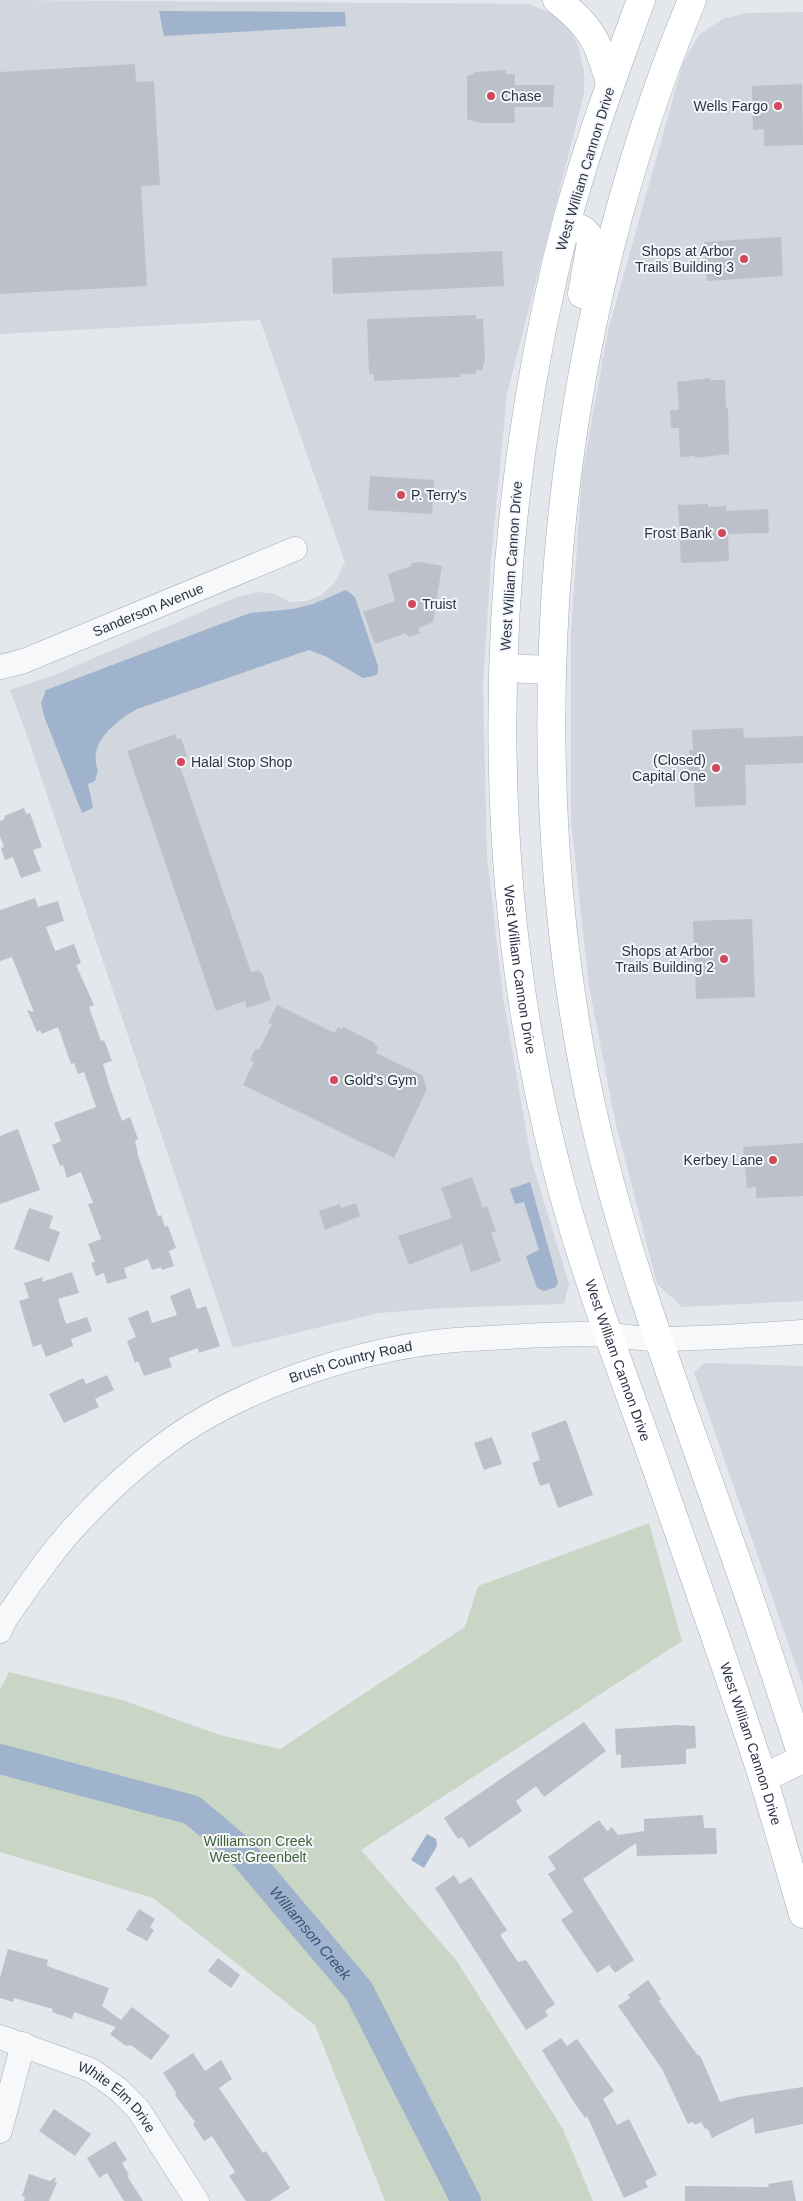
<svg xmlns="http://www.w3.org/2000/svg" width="803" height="2201" viewBox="0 0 803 2201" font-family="Helvetica,sans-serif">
<rect width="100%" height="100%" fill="#e4e7ec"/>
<path fill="#d2d6de" d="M0,0L529,4L551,13L568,25L579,48L584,72V94L507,394L491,560L483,686L487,856L503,997L531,1159L569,1284L564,1304L443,1308L379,1313L233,1348L29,741L10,690L57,674L234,598L258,592L274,594L290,602L306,601L321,595L334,583L345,563L260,320L0,334Z
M803,12V1301L682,1307L657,1284L615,1120L589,986L571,822V632L582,475L608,331L683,63L699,35L724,18L749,13Z
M705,1363L803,1366V1686L694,1372Z"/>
<path fill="#c9d6c5" d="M649,1523L682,1641L361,1850L456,1960L563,2129L593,2201H385L315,2025L153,1898L0,1852V1690L9,1672L122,1700L220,1735L280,1749L465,1627L478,1586Z"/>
<path fill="#9fb4cc" d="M159,11L345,12L346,26L164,36Z
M346,590L355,597L378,666V673L374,676L363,678L327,657L309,650L137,709C116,721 87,743 98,770L95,781L88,784L93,808L82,813L44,716L41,703L46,690L250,613L293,609L313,604Z
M530,1182L558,1282L556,1287L544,1291L537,1288L526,1256L539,1250L524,1202L515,1204L510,1189Z
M427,1834L436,1839L437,1846L424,1868L411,1860Z"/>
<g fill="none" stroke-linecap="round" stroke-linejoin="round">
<path stroke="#9fb4cc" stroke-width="30" id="s1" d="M0,1759L192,1810L241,1851L359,1991L466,2201"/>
</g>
<path fill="#bbc0ca" d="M135,64L136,82L154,81L160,185L141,186L147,286L0,294V72Z
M506,70V74H515V85H554L553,107H514L515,123H480L467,119V76L474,74L475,72Z
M802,84L803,145L764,146V129L753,130L752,86Z
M781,237L783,276L707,281L704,242Z
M502,251L504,286L333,294L332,258Z
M476,315V319H483L485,363H483V370H476V374H460L461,377L374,381V374H369L367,319Z
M710,378V380H725L726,408H728L729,454L695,458V456L680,457L679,428H671L670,410H679L677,382Z
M370,476L434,480L432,514L368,510Z
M708,504V507L726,506V511L768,509L769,533L728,534L729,561L681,563L678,505Z
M420,562L442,566L433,622L418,628L420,633L408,637L406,633L375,644L363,612L395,601L388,574L411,566V563Z
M743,728L744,738L803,736V763L745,765L746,805L695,807L694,783L690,784L687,760L690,759L689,750H693L692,730Z
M176,734L177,740L181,738L187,756L184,757L185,762L179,764L251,972L259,970L260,973H262L271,1000L247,1008L245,1001L216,1011L127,751Z
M24,808L26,814L30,813L42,847L33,850L41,871L21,878L13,857L5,860L1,848L4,847L0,836V821L5,819L4,816Z
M35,898L38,907L58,901L64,921L46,927L55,951L74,944L81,963L76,965L94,1005L89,1007L101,1041L104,1040L112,1061L103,1064L109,1085L122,1121L130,1117L138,1139L135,1140L138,1155L158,1216L161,1215L165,1227L168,1226L176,1248L169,1251L174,1266L162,1270L161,1267L152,1270L148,1259L124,1268L127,1278L107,1284L104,1273L96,1276L91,1263L95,1262L88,1244L101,1239L88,1204L93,1203L81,1172L67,1178L63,1165L60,1166L52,1145L61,1141L54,1123L96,1107L84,1072L78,1074L74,1063L71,1064L58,1027L42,1034L40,1030L37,1032L27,1010L34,1012L12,957L0,961V910Z
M752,919L755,997L696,999L693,921Z
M277,1005L335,1033L338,1027L342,1029L343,1027L375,1043L374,1045L378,1047L376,1053L422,1075L427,1089L394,1158L243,1085L254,1062L250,1060L256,1048L259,1050L272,1024L268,1023Z
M18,1129L40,1190L0,1204V1136Z
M803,1143V1196L756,1198V1187L747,1188L743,1147Z
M472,1177L483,1208L487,1206L496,1231L491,1233L501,1261L471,1272L462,1244L409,1265L398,1236L452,1218L441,1188Z
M356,1203L360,1216L325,1230L319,1211L340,1204L341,1208Z
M29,1208L53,1216L49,1228L60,1232L49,1262L14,1249Z
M72,1272L79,1293L58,1299L66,1324L87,1317L92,1331L71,1339L73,1346L46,1357L41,1344L33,1347L19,1301L29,1298L24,1283L43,1277L42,1282Z
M190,1288L197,1309L206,1306L220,1346L199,1353L198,1348L169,1358L172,1367L144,1376L138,1361L135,1363L127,1341L136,1337L128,1318L148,1310L152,1323L177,1315L170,1296Z
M107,1375L114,1390L95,1399L99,1407L64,1423L49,1394L83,1378L86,1384Z
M566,1420L593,1495L558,1508L549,1483L540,1486L532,1463L540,1460L531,1433Z
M492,1437L502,1464L484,1470L474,1443Z
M584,1722L606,1751L544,1797L536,1786L516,1801L522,1811L469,1848L462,1837L458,1839L444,1818Z
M676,1725L695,1726L696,1748L686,1749V1764L621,1768V1754L616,1755L615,1729Z
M703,1815L704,1828H716L717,1854L637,1856L636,1843L583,1879L634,1960L615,1973L609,1965L597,1973L561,1920L573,1912L548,1874L556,1869L548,1857L599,1820L607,1831L612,1827L618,1835L644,1831V1819Z
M454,1875L460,1884L471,1877L507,1930L500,1935L518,1962L526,1960L555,2004L545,2011L548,2016L526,2030L435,1888Z
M139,1909L155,1919L150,1927L154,1930L147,1941L126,1930Z
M8,1949L48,1960L47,1966L109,1988L102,2006L121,2020L132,2007L170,2036L151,2060L131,2045L126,2046L110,2034L116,2027L74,2012L72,2019L52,2012L53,2009L14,1998L13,2002L0,1998V1978Z
M218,1958L240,1975L231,1988L208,1971Z
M648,1980L661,1999L659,2001L698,2056L700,2055L720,2102L738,2097L803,2087V2124L755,2134L753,2118L712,2138L707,2128L705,2129L701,2122L695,2125L693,2122L688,2124L662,2069L618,2006L630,1998L628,1995Z
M561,2038L567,2046L577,2039L614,2091L603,2099L617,2125L629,2119L657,2175L645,2181L648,2187L624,2198L587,2116L585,2118L572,2099L542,2050Z
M193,2053L205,2071L221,2060L232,2079L219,2088L263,2153L266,2151L290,2188L270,2201H246L229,2176L235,2172L212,2136L204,2141L193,2124L195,2122L175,2095L177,2094L163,2073Z
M54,2109L91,2134L75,2156L39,2131Z
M115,2141L127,2160L122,2163L129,2175L127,2176L143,2201H124L107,2173L99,2178L87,2158Z
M29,2174L50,2181L56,2177L55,2182L57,2183L49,2201H24L25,2197L22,2196Z
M792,2180L796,2201H685V2186L769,2187L768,2184Z"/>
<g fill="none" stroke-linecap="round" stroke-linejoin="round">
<g stroke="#a9aeb7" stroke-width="25">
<g id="minor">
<path id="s2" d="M0,667L24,661L295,549"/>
<path id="s3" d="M0,1631L4,1621C28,1587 52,1550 81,1520C105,1494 132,1469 161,1447C241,1386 368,1345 469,1339C515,1337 563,1332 609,1335C625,1336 642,1339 658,1339C706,1339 755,1335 803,1332"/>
<path id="s4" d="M0,2037L91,2070L118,2089L138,2109L197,2201"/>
<path d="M0,2131L23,2044"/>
</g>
</g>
<g stroke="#a3abb8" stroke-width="29">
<g id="major">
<path d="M557,0C592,27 599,43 610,84"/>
<path id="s5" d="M641,0C609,87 577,174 556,264C486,566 481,888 562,1189C590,1291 629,1390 664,1490C697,1584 730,1677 761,1772C776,1819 789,1867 803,1914"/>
<path d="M692,0C548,345 512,762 596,1127C627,1261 676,1388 721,1517C750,1597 777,1678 803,1759"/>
<path d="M567,224C579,228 588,229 591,243L582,294"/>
<path d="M504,668L552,670"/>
<path d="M763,1778L803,1759"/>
</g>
</g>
<use href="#minor" stroke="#f7f8fa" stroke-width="24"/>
<use href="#major" stroke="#fff" stroke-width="28"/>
</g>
<g fill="#d1495b" stroke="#f4f6f9" stroke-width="2">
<circle cx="491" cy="96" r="5"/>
<circle cx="778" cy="106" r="5"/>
<circle cx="744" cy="259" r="5"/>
<circle cx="401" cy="495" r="5"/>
<circle cx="722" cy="533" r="5"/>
<circle cx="412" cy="604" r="5"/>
<circle cx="181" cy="762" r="5"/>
<circle cx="716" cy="768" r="5"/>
<circle cx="724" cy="959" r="5"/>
<circle cx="334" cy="1080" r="5"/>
<circle cx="773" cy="1160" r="5"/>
</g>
<g text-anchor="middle" stroke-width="4" stroke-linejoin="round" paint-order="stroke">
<g font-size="14" fill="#2b3445" stroke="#f4f6f9" text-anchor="end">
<text x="501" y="101" text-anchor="start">Chase</text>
<text x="768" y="111">Wells Fargo</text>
<text x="734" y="256">Shops at Arbor<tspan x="734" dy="16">Trails Building 3</tspan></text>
<text x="411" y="500" text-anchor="start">P. Terry's</text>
<text x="712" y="538">Frost Bank</text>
<text x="422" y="609" text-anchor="start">Truist</text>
<text x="706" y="765">(Closed)<tspan x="706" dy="16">Capital One</tspan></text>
<text x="191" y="767" text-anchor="start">Halal Stop Shop</text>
<text x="714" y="956">Shops at Arbor<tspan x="714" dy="16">Trails Building 2</tspan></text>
<text x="344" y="1085" text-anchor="start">Gold's Gym</text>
<text x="763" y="1165">Kerbey Lane</text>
</g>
<g font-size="14" fill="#2b3445" stroke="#f4f6f9">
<text transform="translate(585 169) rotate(-73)" y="5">West William Cannon Drive</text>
<text transform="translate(511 566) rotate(-86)" y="5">West William Cannon Drive</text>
<text dy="5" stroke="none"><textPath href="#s2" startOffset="159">Sanderson Avenue</textPath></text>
<text dy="5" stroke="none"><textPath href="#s5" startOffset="988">West William Cannon Drive</textPath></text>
<text dy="5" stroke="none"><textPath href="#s5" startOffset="1392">West William Cannon Drive</textPath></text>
<text dy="5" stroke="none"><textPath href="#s3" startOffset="456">Brush Country Road</textPath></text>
<text dy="5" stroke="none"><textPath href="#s5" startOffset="1798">West William Cannon Drive</textPath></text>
<text dy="5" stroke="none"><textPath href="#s4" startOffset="134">White Elm Drive</textPath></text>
</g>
<g font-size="14" fill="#3f6138" stroke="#f4f6f9">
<text x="258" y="1846">Williamson Creek<tspan x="258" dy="16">West Greenbelt</tspan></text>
</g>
<g font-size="15" font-style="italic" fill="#34527a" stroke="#f4f6f9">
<text dy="5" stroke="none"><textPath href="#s1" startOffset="370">Williamson Creek</textPath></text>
</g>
</g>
</svg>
